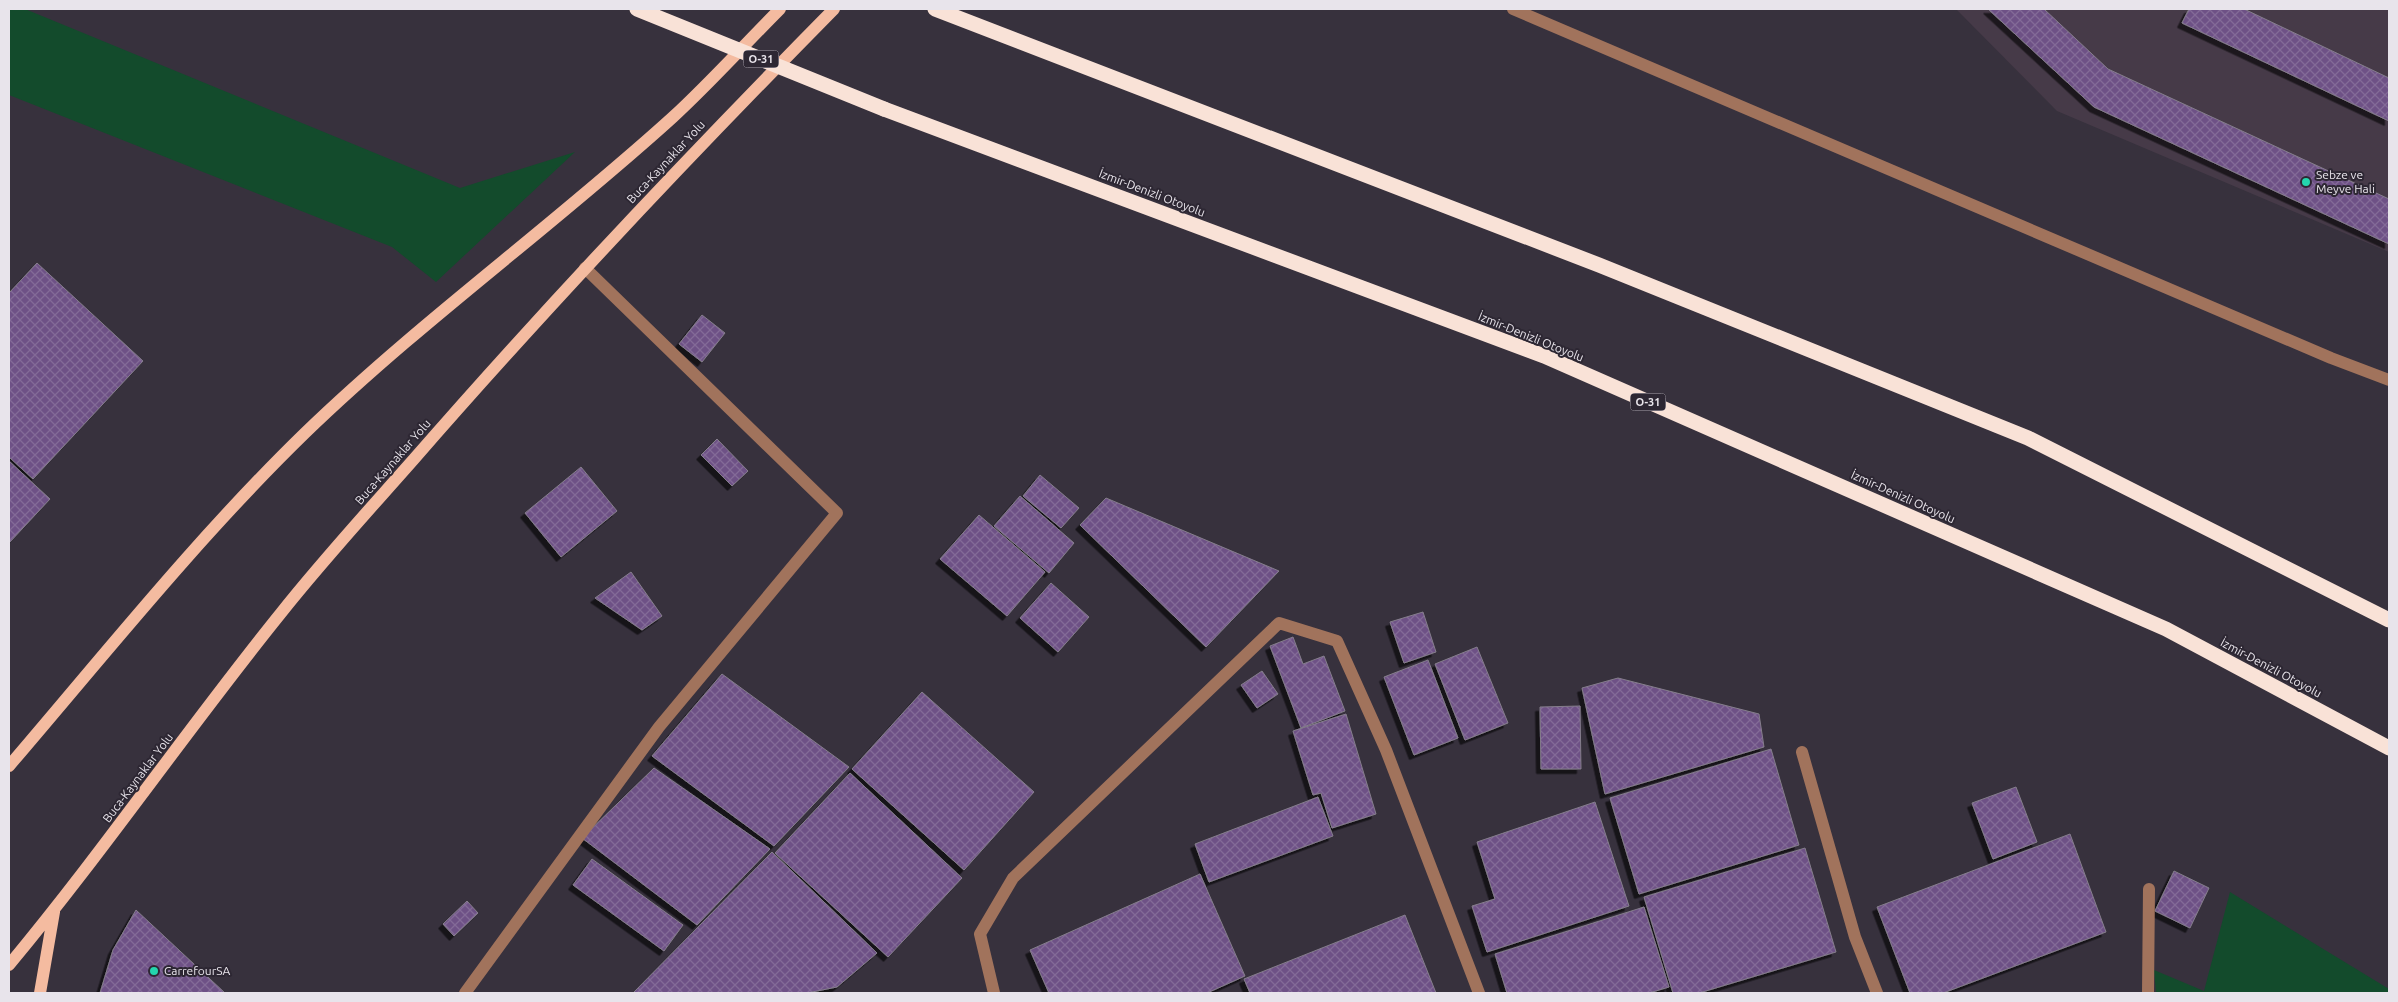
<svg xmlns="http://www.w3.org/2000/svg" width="2398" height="1002" viewBox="0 0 2398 1002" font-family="Ubuntu,sans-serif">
<defs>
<pattern id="building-cross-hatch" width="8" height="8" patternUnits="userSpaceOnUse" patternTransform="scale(1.25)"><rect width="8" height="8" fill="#6e5186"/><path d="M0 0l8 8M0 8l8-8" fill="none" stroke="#836a97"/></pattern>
<filter id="shadow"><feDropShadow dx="-4.5" dy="4.5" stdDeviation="0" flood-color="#0009"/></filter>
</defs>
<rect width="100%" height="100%" fill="#37313d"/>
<path fill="#463a48" d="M1956,9H2389V252L2057,111Z"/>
<path fill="#134b2c" d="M9,9H25L460,188L575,152L436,282L392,247L9,95Z
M2230,892L2389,989V993H2156L2154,970L2204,991Z"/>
<path fill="url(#building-cross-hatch)" stroke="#857e8c" filter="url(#shadow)" d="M1988,9H2044L2108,69L2389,199V244L2094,107Z
M2189,9H2244L2389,78V121L2182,23Z
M37,263L143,361L33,479L9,457V293Z
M702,315L725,333L702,362L679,344Z
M717,439L748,471L732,486L701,455Z
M9,461L50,499L9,543Z
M581,467L617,511L561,557L525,513Z
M1040,475L1079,508L1061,528L1023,496Z
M1020,496L1074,543L1049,573L994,526Z
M1106,498L1279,571L1206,647L1080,525Z
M979,515L1045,572L1007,616L940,559Z
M631,572L662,616L642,630L595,598Z
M1051,583L1089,617L1058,652L1020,618Z
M1423,612L1436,652L1404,663L1390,622Z
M1293,637L1303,664L1324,656L1345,711L1301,728L1270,646Z
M1477,647L1508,723L1465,740L1435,664Z
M1428,660L1458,738L1414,755L1384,677Z
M1262,671L1278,694L1257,708L1241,685Z
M722,674L849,767L774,846L652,756Z
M1618,678L1759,714L1764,747L1605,794L1582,688Z
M922,692L1034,792L964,870L852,769Z
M1580,706L1581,769H1541L1540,707Z
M1346,714L1376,814L1332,828L1321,793L1313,795L1293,731Z
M1771,749L1799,845L1639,894L1610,798Z
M654,768L770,849L697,925L582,838Z
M850,773L962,878L888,957L775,853Z
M2016,787L2037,842L1993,859L1972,803Z
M1318,797L1333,836L1209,882L1195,844Z
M1595,802L1629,906L1487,952L1472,906L1495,899L1477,842Z
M2070,834L2106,932L1943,993H1910L1877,907Z
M1805,848L1836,952L1699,993H1673L1644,897Z
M772,852L877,953L837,987L807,993H633Z
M592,859L683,925L664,951L573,885Z
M2174,871L2209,888L2190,928L2155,911Z
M1200,874L1245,976L1207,993H1049L1030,950Z
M467,901L478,913L454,936L443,924Z
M1644,907L1669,987L1649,993H1507L1495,954Z
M136,910L225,993H100L113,950Z
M1405,915L1436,993H1250L1244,979Z"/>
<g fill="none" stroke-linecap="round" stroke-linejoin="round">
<path stroke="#a1735c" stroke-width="12" d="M1513,9L2331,358L2389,380
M1802,752L1855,937L1877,993
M465,993L659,727L837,513L585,268
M994,993L980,934L1013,878L1279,623L1337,641L1386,750L1479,993
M2148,993L2149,889"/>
<path stroke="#f4bba0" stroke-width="12" d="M9,766C105,654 199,536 305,433C421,321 553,226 673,117C710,83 744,45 780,9
M9,965C104,851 188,728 281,613C323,560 369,510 414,459C549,304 690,155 834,9
M40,993L54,912"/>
<path stroke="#f9e2d7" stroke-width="15" d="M935,9L1599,265L2028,438L2389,620
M884,109L1544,356L2166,629L2389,748"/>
<path stroke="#f9e2d7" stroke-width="15" d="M637,9L884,109"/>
</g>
<g fill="#24d5ae" stroke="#2d2733" stroke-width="2">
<circle cx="2306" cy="182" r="5"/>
<circle cx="154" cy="971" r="5"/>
</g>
<g text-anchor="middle" stroke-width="4" stroke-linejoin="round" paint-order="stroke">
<g fill="#2d2733" stroke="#b0abb4" stroke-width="1">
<rect x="743.5" y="50.5" width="35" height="17" rx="4"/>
<rect x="1630.5" y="393.5" width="35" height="17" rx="4"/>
</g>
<g font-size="11" font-weight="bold" fill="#e8e4eb">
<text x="761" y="63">O-31</text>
<text x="1648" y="406">O-31</text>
</g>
<g font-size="12" fill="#e8e4eb" stroke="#2d2733">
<text transform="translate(666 162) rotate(-47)" y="4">Buca-Kaynaklar Yolu</text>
<text transform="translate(1152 193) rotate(21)" y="4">İzmir-Denizli Otoyolu</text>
<text transform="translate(1531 337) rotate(22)" y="4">İzmir-Denizli Otoyolu</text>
<text transform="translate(393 462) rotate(-49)" y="4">Buca-Kaynaklar Yolu</text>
<text transform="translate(1903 497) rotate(24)" y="4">İzmir-Denizli Otoyolu</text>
<text transform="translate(2271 668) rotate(28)" y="4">İzmir-Denizli Otoyolu</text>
<text transform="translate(138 778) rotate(-53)" y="4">Buca-Kaynaklar Yolu</text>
</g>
<g font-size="12" fill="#e8e4eb" stroke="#2d2733" text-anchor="start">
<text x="2316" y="179">Sebze ve<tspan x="2316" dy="14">Meyve Hali</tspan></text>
<text x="164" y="975">CarrefourSA</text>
</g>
</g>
<rect width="2398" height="1002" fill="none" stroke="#e8e4eb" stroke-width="20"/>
</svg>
